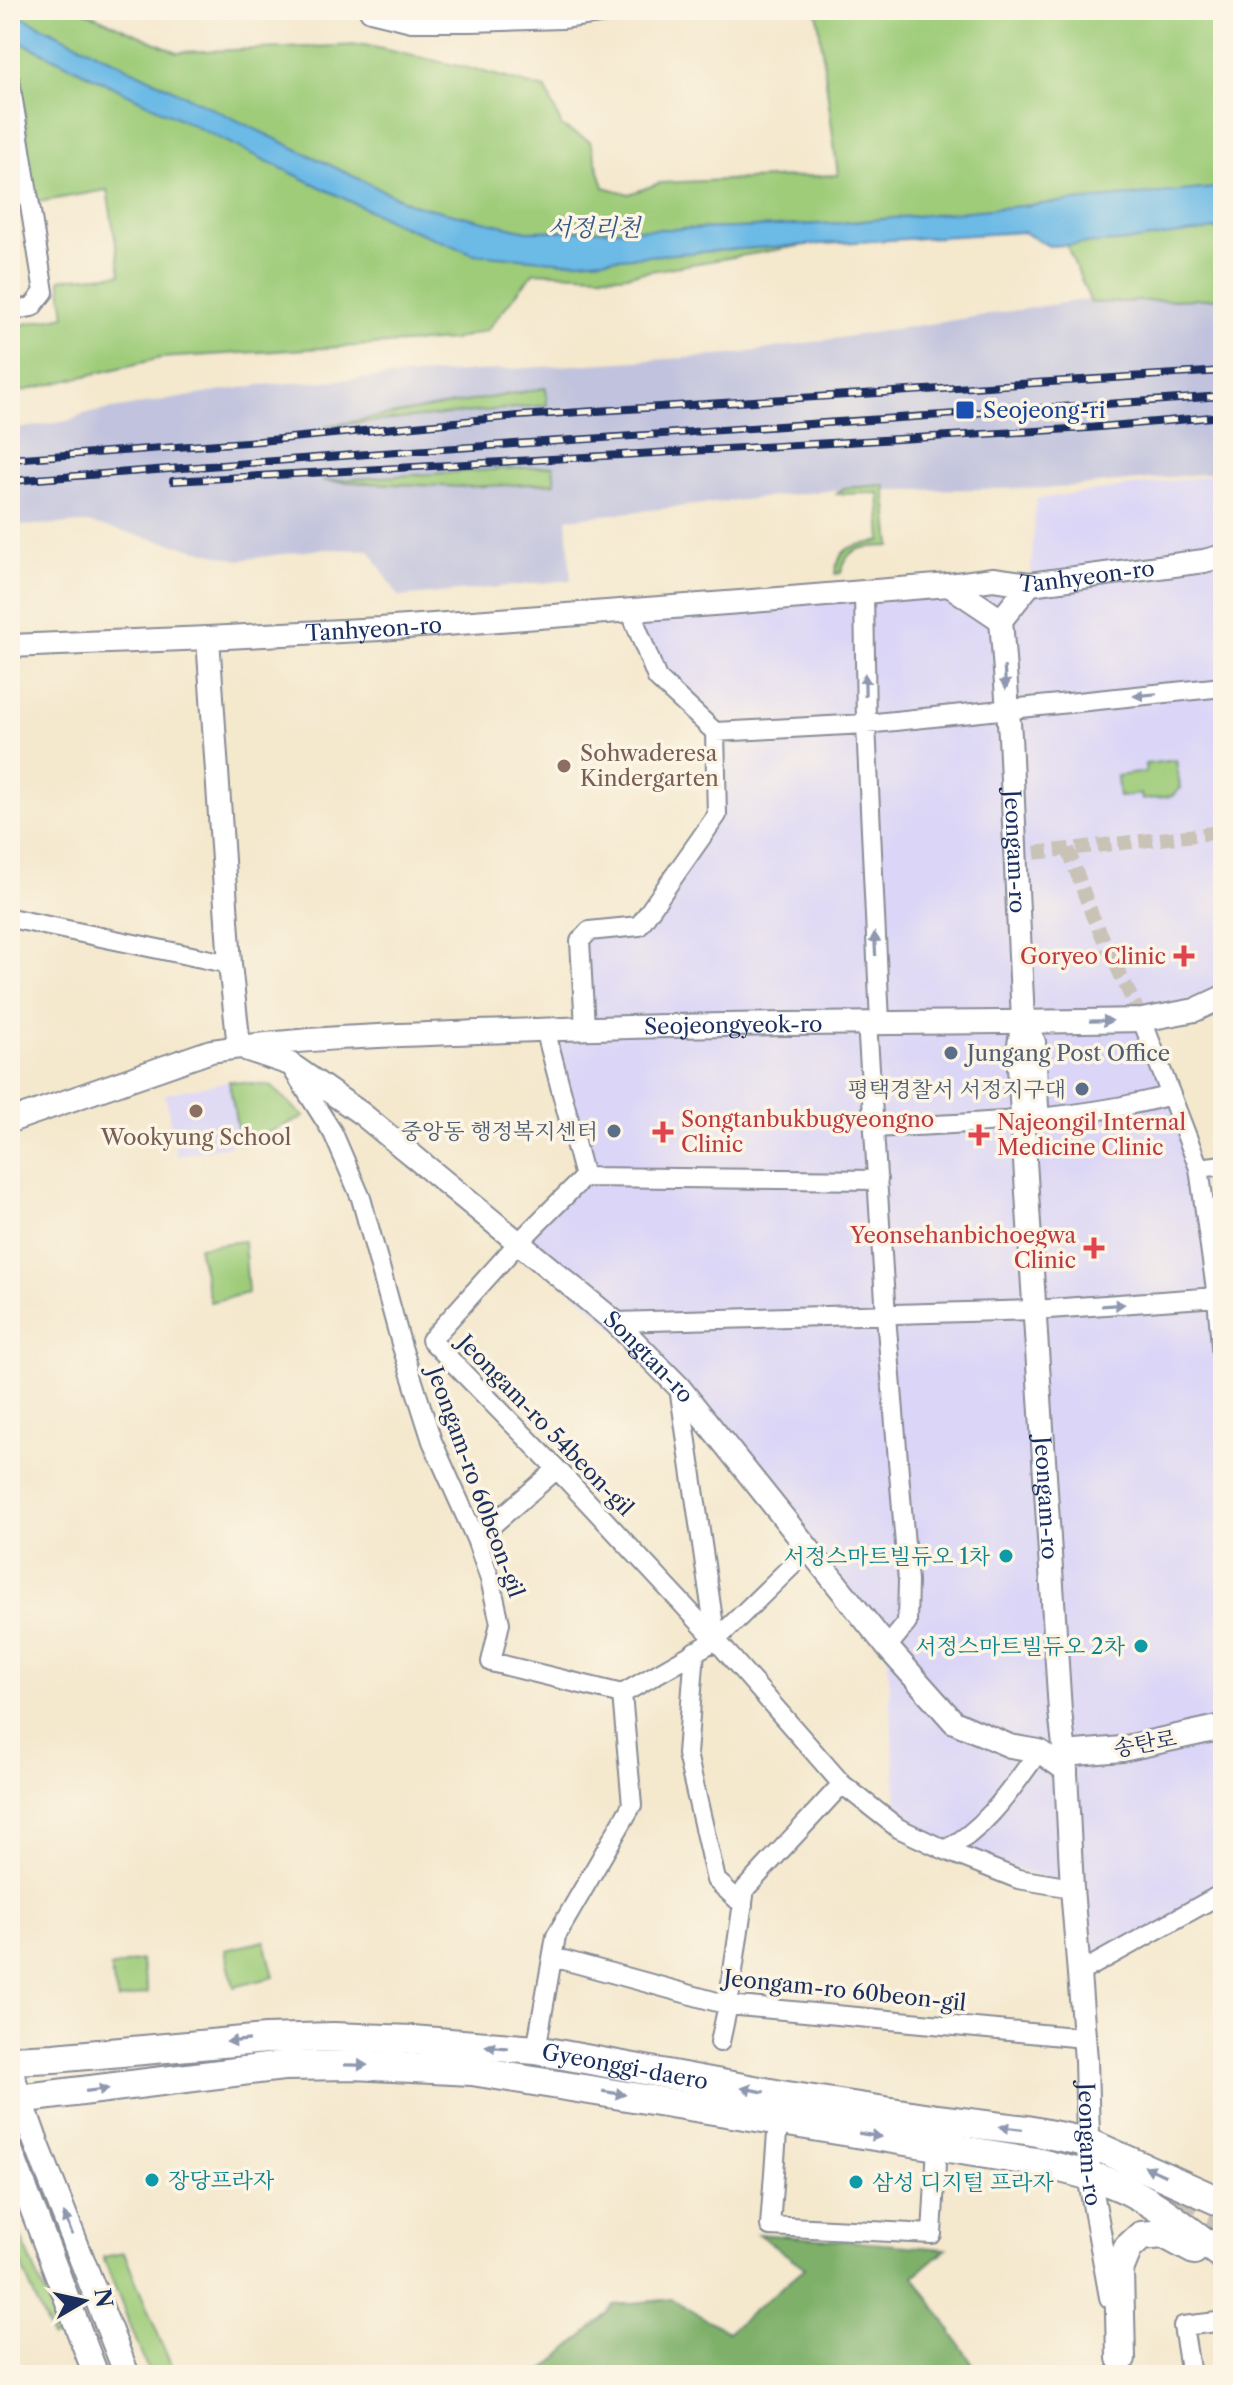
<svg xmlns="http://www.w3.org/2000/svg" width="1233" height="2385" viewBox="0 0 1233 2385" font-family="'Libre Caslon Text','Noto Serif KR',serif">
<rect width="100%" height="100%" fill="#fcf5e5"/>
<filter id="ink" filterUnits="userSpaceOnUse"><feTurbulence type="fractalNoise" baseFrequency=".0125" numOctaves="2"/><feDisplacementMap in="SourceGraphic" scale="16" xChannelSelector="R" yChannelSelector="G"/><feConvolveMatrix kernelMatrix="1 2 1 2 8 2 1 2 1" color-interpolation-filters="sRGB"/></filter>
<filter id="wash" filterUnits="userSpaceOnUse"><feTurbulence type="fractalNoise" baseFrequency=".006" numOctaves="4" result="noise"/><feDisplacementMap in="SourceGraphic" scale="32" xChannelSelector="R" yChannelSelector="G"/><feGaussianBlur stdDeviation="1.8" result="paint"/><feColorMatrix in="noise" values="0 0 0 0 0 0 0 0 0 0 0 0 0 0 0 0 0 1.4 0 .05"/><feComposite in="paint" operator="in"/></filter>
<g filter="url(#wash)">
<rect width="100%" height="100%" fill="#f4e8cd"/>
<path fill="#dbd6f7" d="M1223,474V983L1142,1021L1199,1168L1223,1371V1893L1079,1973L1071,1887L898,1828L887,1647L679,1387L519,1242L584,1177L545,1029L585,1026L580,941L640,926L717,815L715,732L657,678L630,610L1030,583L1036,499Z
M229,1081L240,1144L177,1156L165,1094Z"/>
<path fill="#c1c2dd" d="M1223,289V472L1055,488L825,491L567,519L571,580L399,597L369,550L320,549L239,560L87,523L10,526V430L72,420L82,414L259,385L731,355L1075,301Z"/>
<path fill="#9ecc79" stroke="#5c7e6c" stroke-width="2" d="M16,10H81L177,52L364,45L477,70L546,89L562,127L590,141L604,187L629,194L660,183L838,175L817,10H1223V298L1091,303L1054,215L847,238L621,276L534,272L487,330L453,340L161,358L10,394V327L65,316L60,279L121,274L107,190L32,203Z
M546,388L547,405L326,426Z
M553,466L555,483L465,487L322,481Z
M885,485L891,546C866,548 847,543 841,573L835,574C840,542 856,546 882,541L879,493L837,494L844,488Z
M1176,760L1180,788L1172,796L1142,800L1141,794L1119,797L1117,776L1146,772L1145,764Z
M229,1081L271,1086L304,1117L240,1144Z
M244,1241L248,1293L210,1302L198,1247Z
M265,1941L274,1977L234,1987L225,1950Z
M141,1960L148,1993L118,2000L110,1968Z
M10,2211L62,2334L52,2338L10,2239Z
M124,2253L175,2375H150L103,2257Z"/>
<path fill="#7eb069" stroke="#4c7064" stroke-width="2" d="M758,2234L946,2249L914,2276L980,2375H538L603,2318L614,2305L672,2299L728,2332L805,2268Z"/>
<path fill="#6cbae6" stroke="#4474a2" stroke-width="2" d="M10,11L411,204L527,231L735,228L839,223L1223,187V228L1131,241L1049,246L1023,232L756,248L565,262L474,254L397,224L10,37Z"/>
</g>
<g filter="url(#ink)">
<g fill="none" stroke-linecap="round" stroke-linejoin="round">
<path stroke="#c9c3b7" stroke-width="14" stroke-dasharray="14 7" stroke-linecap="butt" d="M1068,849L1092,915L1142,1020
M1014,855L1223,832"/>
<path stroke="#c9c3b7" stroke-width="28" stroke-dasharray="28 14" stroke-linecap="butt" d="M1136,2176L1223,2224"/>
<g stroke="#888c96" stroke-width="22">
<path id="minor" d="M10,82L44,292L32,307L10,311
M864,592L866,724L880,1022
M715,732L866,724L1223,687
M10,918L230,964
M1142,1020L1199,1168L1217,1297L1223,1371
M867,1022L886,1316L908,1581L907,1623L887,1647
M585,1027L580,941L589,931L639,926L717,815L715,732L657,678L630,610
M545,1029L584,1177L878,1180
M293,1070L333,1133L361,1198L402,1347L432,1441L476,1539L490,1579L500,1623L491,1662L622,1694
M874,1128C973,1123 1074,1121 1171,1095
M1199,1168L1223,1165
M584,1177L519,1242L431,1340L557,1469L716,1640L842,1784L898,1828L945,1850L1018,1879L1072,1888
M615,1322L1035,1310L1217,1297
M679,1387L716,1640L808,1550
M476,1539L557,1469
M695,1651L687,1754L716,1880L743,1905
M945,1850C986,1829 1012,1788 1039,1751
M553,1957L728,2005L1084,2038
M1079,1973L1223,1893
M720,2042L728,2005L745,1889L842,1784
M536,2050L556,1936L632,1805L622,1694L716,1640
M778,2120L770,2226L932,2234L937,2146
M1191,2375L1183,2326L1217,2322L1223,2326"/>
</g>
<g stroke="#888c96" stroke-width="26">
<g id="tertiary">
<path d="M371,10L412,20H471L562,17L614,10"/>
<path d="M949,585L1001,620"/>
<path id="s1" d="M1001,620L1010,736L1023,1021L1018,1051L1060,1711L1065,1754L1072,1888L1086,2060L1089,2176L1111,2297"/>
<path d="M1001,620L1030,584"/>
<path d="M10,646L208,638"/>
<path d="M1023,1021L1034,1042L1037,1108"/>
<path id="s2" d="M239,1047L230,964L208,638L380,629L740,602L949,585L993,579L1030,584L1204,561L1223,556"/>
<path id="s3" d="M248,1050L290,1064L362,1114L615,1322L679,1387L887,1647L954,1722L1010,1746L1039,1751L1066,1770"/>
<path id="s4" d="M10,1121L211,1051C309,1036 408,1035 507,1031C718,1022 930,1024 1142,1020L1195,1010L1223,997"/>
</g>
</g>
<g stroke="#888c96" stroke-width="28">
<path id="secondary" d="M1065,1754L1122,1749L1223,1727
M10,2070L34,2137L127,2375
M10,2150L96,2375"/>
</g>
<g stroke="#888c96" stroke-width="32">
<g id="primary">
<path id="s5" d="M10,2060L54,2058L266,2039L333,2037L412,2040L536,2050L781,2095L937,2119L1027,2130L1087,2142L1223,2203"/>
<path d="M10,2100L283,2066L353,2065L472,2071L1036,2162C1068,2170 1102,2177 1131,2192C1164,2209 1193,2234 1223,2256"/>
<path d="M1121,2358L1119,2270L1128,2248L1141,2236L1164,2234L1194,2250"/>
</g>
</g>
<use href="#minor" stroke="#fff" stroke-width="18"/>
<use href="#tertiary" stroke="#fff" stroke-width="22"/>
<use href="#secondary" stroke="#fff" stroke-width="24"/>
<use href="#primary" stroke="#fff" stroke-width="28"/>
<g stroke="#1b2f5e" stroke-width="8">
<path id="rail" d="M10,459L260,441L518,416L1223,371
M10,481L368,454L1223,396
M173,481L1088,428L1223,416"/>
</g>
<use href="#rail" stroke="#fcf5e5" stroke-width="5" stroke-dasharray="15" stroke-linecap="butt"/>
</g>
<defs><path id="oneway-solid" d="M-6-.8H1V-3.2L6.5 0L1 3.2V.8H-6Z" transform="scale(2)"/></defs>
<g fill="#8d97ae">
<use href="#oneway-solid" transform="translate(1005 678) rotate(86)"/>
<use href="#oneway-solid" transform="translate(865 685) rotate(-91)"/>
<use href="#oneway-solid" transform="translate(1145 695) rotate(174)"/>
<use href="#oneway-solid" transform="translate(875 944) rotate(-93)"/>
<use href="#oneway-solid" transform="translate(1101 1021) rotate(-1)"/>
<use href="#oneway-solid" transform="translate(1113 1305) rotate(-4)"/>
<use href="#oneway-solid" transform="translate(238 2041) rotate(175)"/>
<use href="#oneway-solid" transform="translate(497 2047) rotate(-175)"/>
<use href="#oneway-solid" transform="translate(356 2065) rotate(1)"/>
<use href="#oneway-solid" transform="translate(97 2090) rotate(-7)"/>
<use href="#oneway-solid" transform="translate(753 2090) rotate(-170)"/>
<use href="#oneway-solid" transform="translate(614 2093) rotate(9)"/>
<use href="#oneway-solid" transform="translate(1011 2128) rotate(-173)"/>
<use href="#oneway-solid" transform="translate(870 2135) rotate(9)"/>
<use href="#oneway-solid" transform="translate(1155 2171) rotate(-155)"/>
<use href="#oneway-solid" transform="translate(68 2224) rotate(-111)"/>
</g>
</g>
<rect fill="#1a4fb4" stroke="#fcf5e5" stroke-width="3" x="955" y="400" width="20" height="20" rx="4"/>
<g fill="#8d6e63" stroke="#fcf5e5" stroke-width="3">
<circle cx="564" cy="766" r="8"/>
<circle cx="196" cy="1111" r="8"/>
</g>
<g fill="#e0444e" stroke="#fcf5e5" stroke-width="3">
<path d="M1180 944h8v8h8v8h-8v8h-8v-8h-8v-8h8z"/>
<path d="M659 1120h8v8h8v8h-8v8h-8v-8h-8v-8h8z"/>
<path d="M975 1123h8v8h8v8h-8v8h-8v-8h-8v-8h8z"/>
<path d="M1090 1236h8v8h8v8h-8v8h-8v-8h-8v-8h8z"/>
</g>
<g fill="#5c6f8a" stroke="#fcf5e5" stroke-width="3">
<circle cx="951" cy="1053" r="8"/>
<circle cx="1082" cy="1089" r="8"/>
<circle cx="614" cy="1131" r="8"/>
</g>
<g fill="#0f9aa8" stroke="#fcf5e5" stroke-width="3">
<circle cx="1006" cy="1556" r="8"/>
<circle cx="1141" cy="1646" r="8"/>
<circle cx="152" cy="2180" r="8"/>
<circle cx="856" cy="2182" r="8"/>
</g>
<g text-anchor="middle" stroke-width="7" stroke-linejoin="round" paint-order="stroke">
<g font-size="22" fill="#164399" stroke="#fcf5e5" text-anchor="start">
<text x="983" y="418">Seojeong-ri</text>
</g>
<g font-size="22" fill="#1b2f5e" stroke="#fcf5e5">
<text dy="8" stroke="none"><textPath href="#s2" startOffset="1292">Tanhyeon-ro</textPath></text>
<text dy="8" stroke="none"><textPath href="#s2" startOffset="576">Tanhyeon-ro</textPath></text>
<text dy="8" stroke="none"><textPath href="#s1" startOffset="232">Jeongam-ro</textPath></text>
<text dy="8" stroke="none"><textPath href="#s4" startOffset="736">Seojeongyeok-ro</textPath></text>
<text dy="8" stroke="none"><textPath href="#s3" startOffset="508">Songtan-ro</textPath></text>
<text transform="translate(546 1425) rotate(46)" y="8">Jeongam-ro 54beon-gil</text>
<text transform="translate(476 1482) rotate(70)" y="8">Jeongam-ro 60beon-gil</text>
<text dy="8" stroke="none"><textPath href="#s1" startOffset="880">Jeongam-ro</textPath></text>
<text transform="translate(1145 1743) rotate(-10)" y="8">송탄로</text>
<text transform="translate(845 1990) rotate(6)" y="8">Jeongam-ro 60beon-gil</text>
<text dy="8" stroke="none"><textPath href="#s5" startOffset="618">Gyeonggi-daero</textPath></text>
<text dy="8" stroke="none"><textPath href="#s1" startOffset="1528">Jeongam-ro</textPath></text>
</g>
<g font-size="22" fill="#785e54" stroke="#fcf5e5" text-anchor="start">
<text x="580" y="761">Sohwaderesa<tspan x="580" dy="25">Kindergarten</tspan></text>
<text x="196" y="1145" text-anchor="middle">Wookyung School</text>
</g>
<g font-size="22" fill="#be3a42" stroke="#fcf5e5" text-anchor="end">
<text x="1166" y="964">Goryeo Clinic</text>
<text x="681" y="1127" text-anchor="start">Songtanbukbugyeongno<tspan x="681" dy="25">Clinic</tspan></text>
<text x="997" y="1130" text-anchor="start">Najeongil Internal<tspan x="997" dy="25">Medicine Clinic</tspan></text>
<text x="1076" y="1243">Yeonsehanbichoegwa<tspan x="1076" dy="25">Clinic</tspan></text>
</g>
<g font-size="22" fill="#4e5e75" stroke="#fcf5e5" text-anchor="end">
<text x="967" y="1061" text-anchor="start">Jungang Post Office</text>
<text x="1066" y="1097">평택경찰서 서정지구대</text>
<text x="598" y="1139">중앙동 행정복지센터</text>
</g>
<g font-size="22" fill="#0d838f" stroke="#fcf5e5" text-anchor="end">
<text x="990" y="1564">서정스마트빌듀오 1차</text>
<text x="1125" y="1654">서정스마트빌듀오 2차</text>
<text x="168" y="2188" text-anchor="start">장당프라자</text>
<text x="872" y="2190" text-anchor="start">삼성 디지털 프라자</text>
</g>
<g font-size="24" font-style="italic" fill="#335987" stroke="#fcf5e5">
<text x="594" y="236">서정리천</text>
</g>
</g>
<rect width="1233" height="2385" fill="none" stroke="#fcf5e5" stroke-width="40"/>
<g transform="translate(84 2301) rotate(81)" stroke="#fcf5e5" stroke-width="6" paint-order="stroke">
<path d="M0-6L14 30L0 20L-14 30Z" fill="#1b2f5e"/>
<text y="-12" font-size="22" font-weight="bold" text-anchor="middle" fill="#1b2f5e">N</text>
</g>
</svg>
